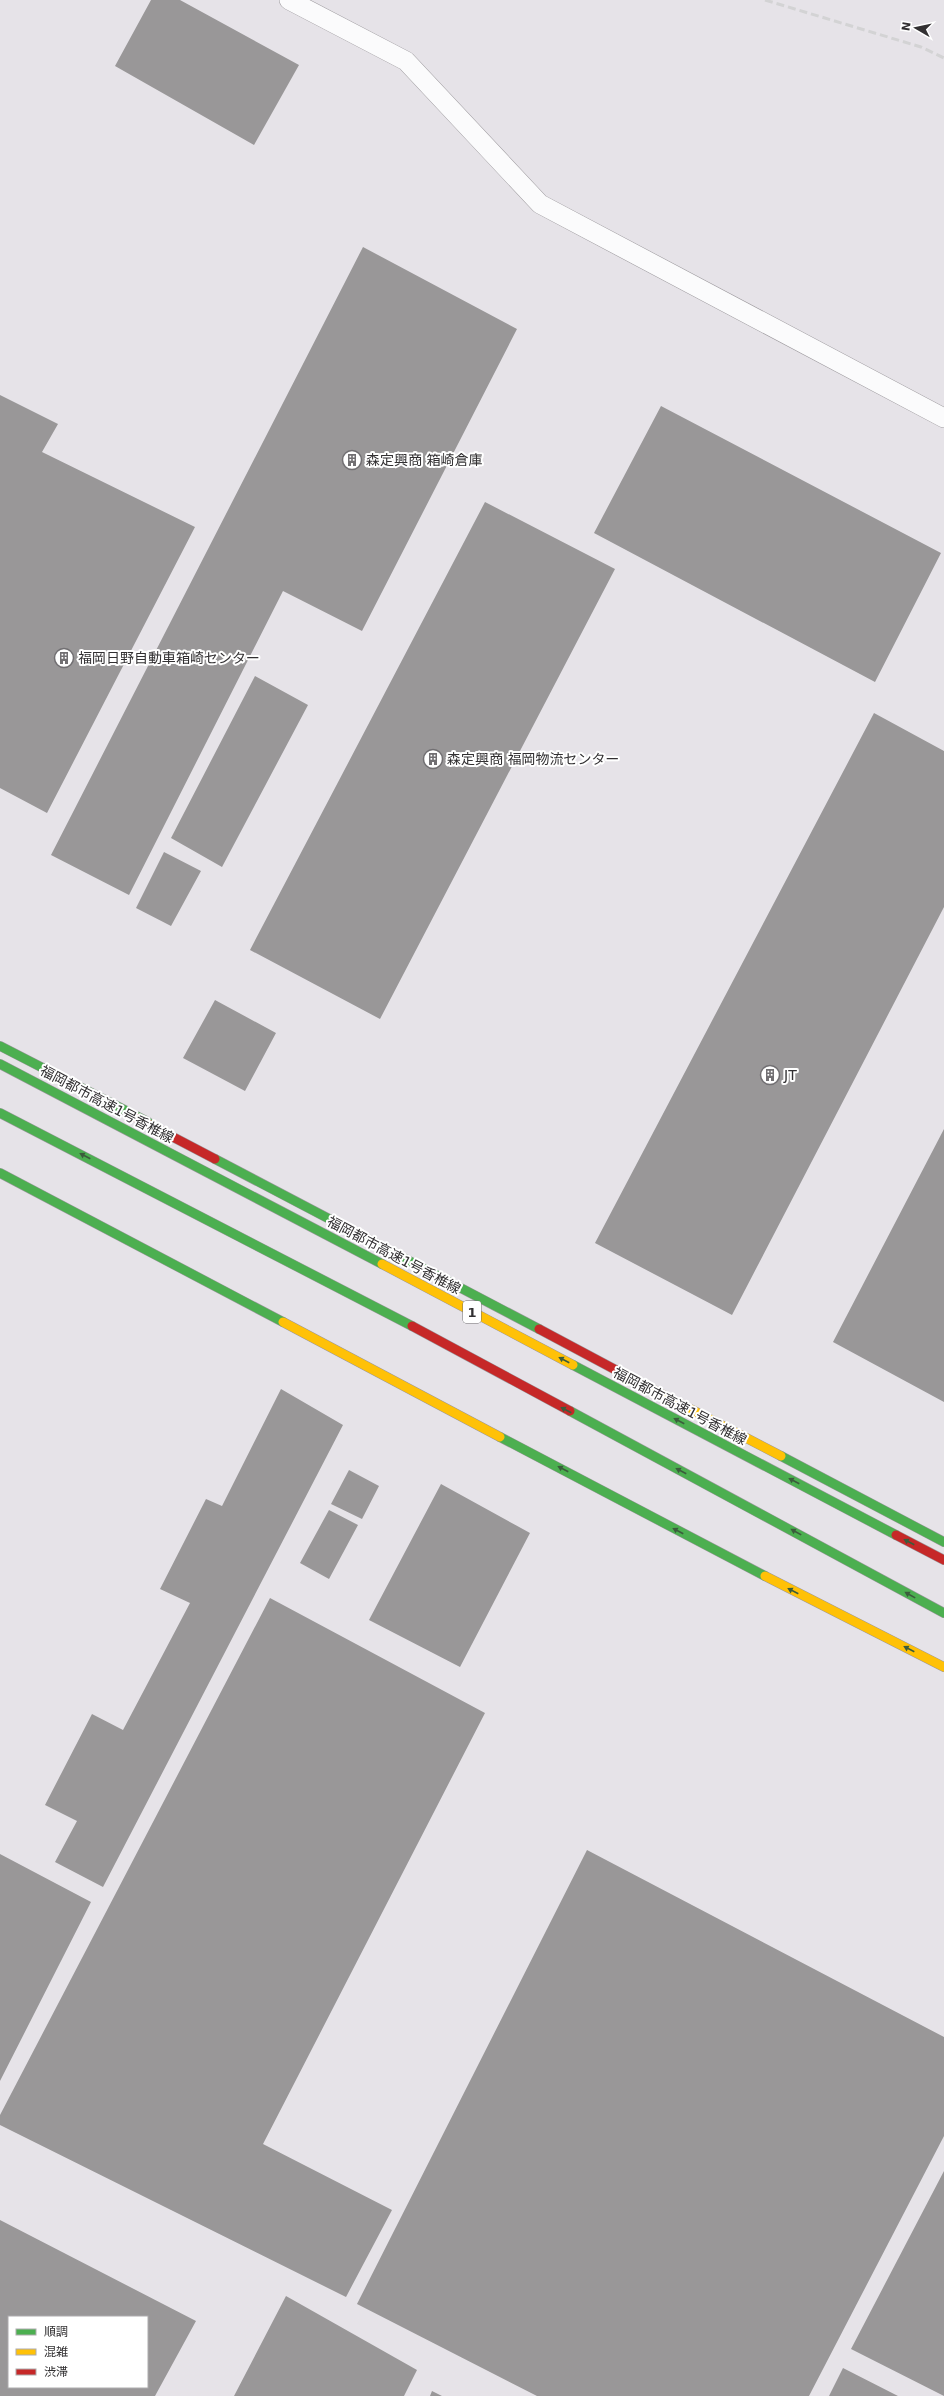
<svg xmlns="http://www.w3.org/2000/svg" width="944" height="2396" viewBox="0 0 944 2396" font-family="'DejaVu Sans','Noto Sans JP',sans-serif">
<rect width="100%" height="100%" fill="#e6e3e8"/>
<path fill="#999798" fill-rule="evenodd" d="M151,0H180L299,65L254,145L115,66Z
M363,247L517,329L362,631L283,591L129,895L51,855Z
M0,395L58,424L42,452L195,527L47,813L0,788Z
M661,406L941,553L875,682L594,533Z
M485,502L615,569L380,1019L250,950Z
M255,676L308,705L222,867L171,838Z
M874,713L944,751V907L732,1315L595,1243Z
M164,852L201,871L171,926L136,908Z
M215,1000L276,1033L245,1091L183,1058Z
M944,1129V1402L833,1342Z
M281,1389L343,1425L103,1887L55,1862L77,1821L45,1805L92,1714L123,1730L190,1603L160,1589L206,1499L222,1506Z
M349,1470L379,1486L362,1519L331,1504Z
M441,1484L530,1533L460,1667L369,1620Z
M329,1510L358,1525L329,1579L300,1563Z
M270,1598L485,1713L263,2144L392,2210L346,2297L0,2125V2115Z
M587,1850L944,2037V2136L809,2396H537L357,2304Z
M0,1854L91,1902L0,2081Z
M944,2171V2396L851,2349Z
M0,2220L196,2321L155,2396H0ZM9,2317H147V2387H9Z
M286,2296L417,2370L404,2396H234Z
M843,2368L898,2396H829Z
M432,2391L442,2396H430Z"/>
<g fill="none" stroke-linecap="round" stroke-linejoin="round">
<g stroke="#9b989c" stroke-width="20">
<path id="lane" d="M289,0L406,61L540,204L944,418"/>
</g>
<g stroke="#9b989c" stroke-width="10">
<path id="fast" d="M0,1046L148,1122
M0,1064L382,1264
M0,1113L412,1326
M215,1159L539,1329
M0,1173L283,1322
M573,1365L896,1535
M570,1411L944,1613
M500,1437L765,1576
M781,1456L944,1542"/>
</g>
<g stroke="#9b989c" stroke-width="10">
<path id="slow" d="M382,1264L573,1365
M283,1322L500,1437
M644,1385L781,1456
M765,1576L944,1667"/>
</g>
<g stroke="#9b989c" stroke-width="10">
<path id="jam" d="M131,1115L215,1159
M412,1326L570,1411
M539,1329L644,1385
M896,1535L944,1560"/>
</g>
<use href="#lane" stroke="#fbfbfc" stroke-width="19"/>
<use href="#fast" stroke="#4caf50" stroke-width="9"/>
<use href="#slow" stroke="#ffc107" stroke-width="9"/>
<use href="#jam" stroke="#c62828" stroke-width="9"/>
<path stroke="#d3d3d4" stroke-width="3" stroke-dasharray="8 4" stroke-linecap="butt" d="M765,0L921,47L944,58"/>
</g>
<defs><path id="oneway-solid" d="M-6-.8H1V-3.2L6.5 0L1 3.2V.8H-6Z"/></defs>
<g fill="#3b5c3c">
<use href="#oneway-solid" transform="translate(85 1156) rotate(-153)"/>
<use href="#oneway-solid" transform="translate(564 1360) rotate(-152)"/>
<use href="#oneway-solid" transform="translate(566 1410) rotate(-152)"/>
<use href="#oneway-solid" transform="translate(679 1421) rotate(-152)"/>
<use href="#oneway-solid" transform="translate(563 1469) rotate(-152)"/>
<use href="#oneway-solid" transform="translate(681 1471) rotate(-152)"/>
<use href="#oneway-solid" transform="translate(794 1481) rotate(-152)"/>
<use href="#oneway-solid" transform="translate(678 1531) rotate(-152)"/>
<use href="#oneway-solid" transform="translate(796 1532) rotate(-151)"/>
<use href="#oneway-solid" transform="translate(909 1542) rotate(-152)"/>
<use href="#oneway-solid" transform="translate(793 1591) rotate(-153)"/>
<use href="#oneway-solid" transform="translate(910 1595) rotate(-151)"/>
<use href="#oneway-solid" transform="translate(909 1649) rotate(-153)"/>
</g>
<defs>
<g id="building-ring" transform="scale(1)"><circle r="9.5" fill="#fff" stroke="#716f72" stroke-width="1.5"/><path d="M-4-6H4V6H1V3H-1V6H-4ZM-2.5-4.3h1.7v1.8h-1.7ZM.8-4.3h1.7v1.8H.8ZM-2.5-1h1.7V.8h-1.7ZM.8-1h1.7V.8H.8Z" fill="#716f72"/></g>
</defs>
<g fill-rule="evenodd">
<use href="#building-ring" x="352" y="460"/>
<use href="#building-ring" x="64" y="658"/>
<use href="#building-ring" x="433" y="759"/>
<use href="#building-ring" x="770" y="1075"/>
</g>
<g text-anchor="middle" stroke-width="4" stroke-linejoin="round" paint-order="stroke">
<rect fill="#fff" stroke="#706e70" stroke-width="1" x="463" y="1301" width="18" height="22" rx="3"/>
<g font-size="13" font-weight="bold" fill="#323032">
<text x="472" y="1317">1</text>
</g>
<g font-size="14" fill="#323032" stroke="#fff" text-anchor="start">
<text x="366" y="465">森定興商 箱崎倉庫</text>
<text x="78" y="663">福岡日野自動車箱崎センター</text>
<text x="447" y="764">森定興商 福岡物流センター</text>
<text x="784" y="1080">JT</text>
</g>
<g font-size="14" fill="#323032" stroke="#fff">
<text transform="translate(107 1104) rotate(28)" y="5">福岡都市高速1号香椎線</text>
<text transform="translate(394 1255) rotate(28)" y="5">福岡都市高速1号香椎線</text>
<text transform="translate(680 1406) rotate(28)" y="5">福岡都市高速1号香椎線</text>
</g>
</g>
<rect x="8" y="2316" width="140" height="72" fill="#ffffff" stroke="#adacad"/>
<rect x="16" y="2329" width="20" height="6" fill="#4caf50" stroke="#adacad"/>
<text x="44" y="2336" font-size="12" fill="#323032">順調</text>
<rect x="16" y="2349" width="20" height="6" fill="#ffc107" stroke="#adacad"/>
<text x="44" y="2356" font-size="12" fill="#323032">混雑</text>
<rect x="16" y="2369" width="20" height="6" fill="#c62828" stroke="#adacad"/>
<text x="44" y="2376" font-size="12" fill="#323032">渋滞</text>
<g transform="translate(916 28) rotate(279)" stroke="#ffffff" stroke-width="3" paint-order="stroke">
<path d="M0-3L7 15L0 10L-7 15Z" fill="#323032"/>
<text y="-6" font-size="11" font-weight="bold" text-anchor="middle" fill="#323032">N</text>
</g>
</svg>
